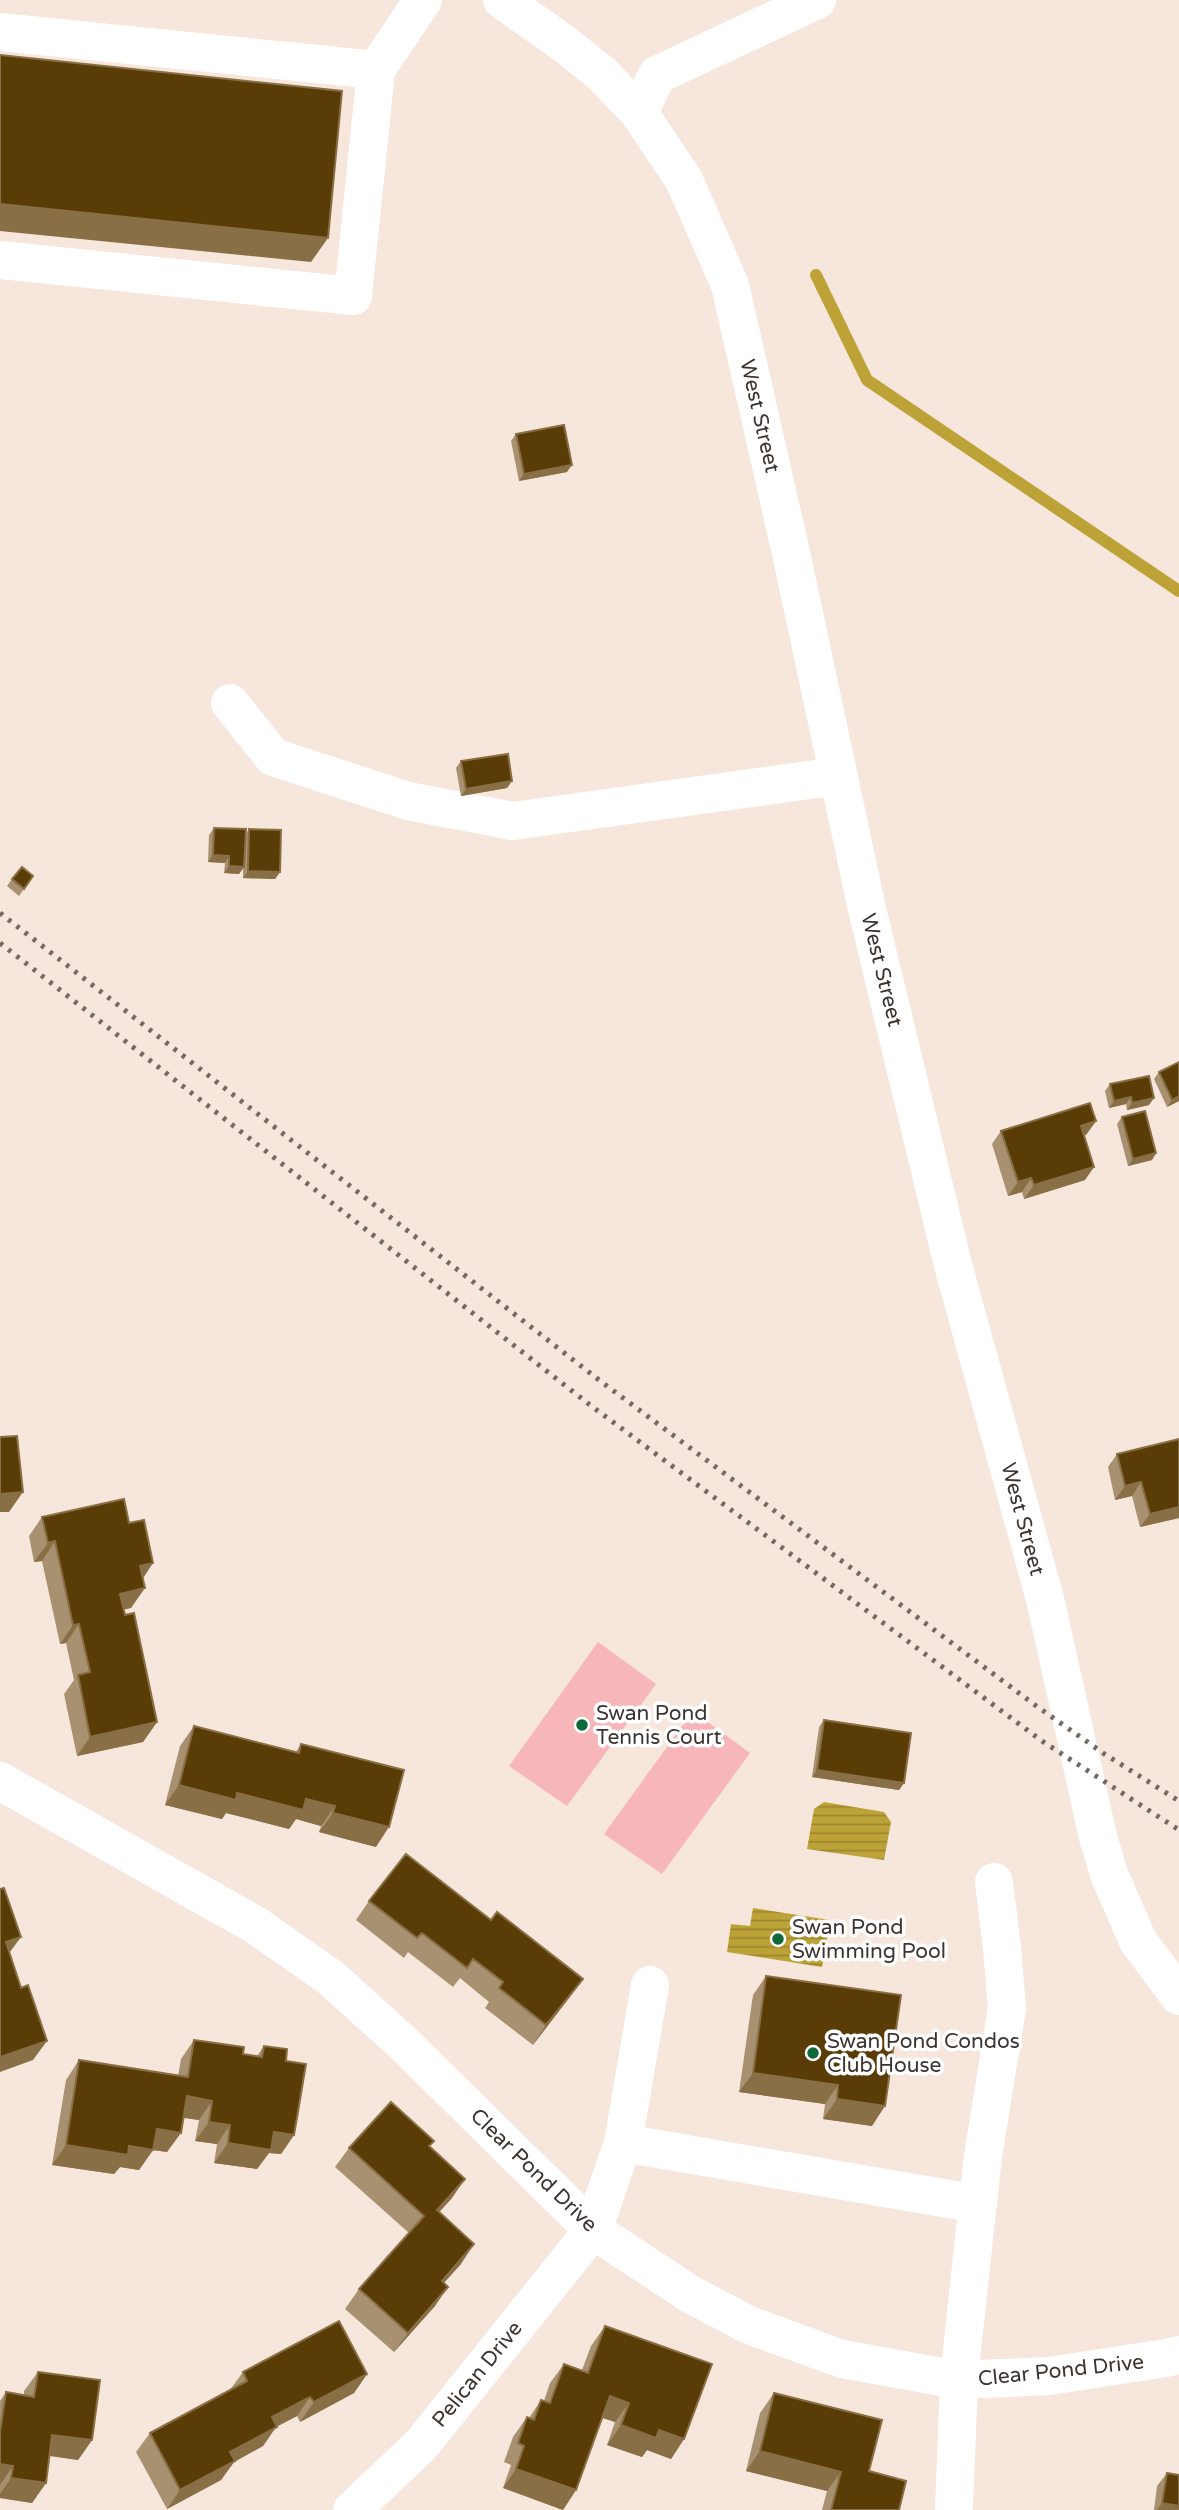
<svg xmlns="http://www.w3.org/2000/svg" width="1179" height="2510" viewBox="0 0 1179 2510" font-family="'Varela Round',sans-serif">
<defs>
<pattern id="water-rules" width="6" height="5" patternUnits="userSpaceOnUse" patternTransform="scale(1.75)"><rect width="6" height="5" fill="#bda337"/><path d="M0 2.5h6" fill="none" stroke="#9b862f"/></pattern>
</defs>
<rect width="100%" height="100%" fill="#f7e6db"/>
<path fill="#f7b7ba" d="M598,1642L656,1684L567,1806L509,1766Z
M693,1711L750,1753L662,1874L604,1834Z"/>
<path fill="url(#water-rules)" d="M824,1802L884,1812L891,1822L884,1860L807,1849L814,1809Z
M753,1908L830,1920L822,1967L727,1952L731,1924L750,1926Z"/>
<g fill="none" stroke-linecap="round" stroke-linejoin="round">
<path stroke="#bda337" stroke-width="12" d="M816,275L867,380L1179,591"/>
<path stroke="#fff" stroke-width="38" d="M502,0L566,45L602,74L639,113L684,180L730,285L791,553L867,909L953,1265L1045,1599L1098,1837L1109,1874L1138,1941L1179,1996
M0,32L376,70
M639,113L657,75L817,0
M0,260L353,296L376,70L423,0
M230,703L273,757L408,801L513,821L838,776
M0,1781L257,1926L331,1978L403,2043L593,2230L690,2294L749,2325L842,2359L959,2380L1049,2376L1166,2358L1179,2355
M623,2143L650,1985
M352,2510L421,2445L593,2230L623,2143L978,2204
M954,2510L959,2380L963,2340L983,2156L1007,2008L1002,1948L994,1882"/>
<path stroke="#746a64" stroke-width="5" stroke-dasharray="3.5 7" stroke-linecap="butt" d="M0,913L599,1380L1035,1705L1103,1753L1179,1801
M0,943L590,1405L1042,1741L1179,1830"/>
</g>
<path fill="#a89170" d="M516,434L567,472L519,481L511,441Z
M461,761L512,781L507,788L461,796L456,768Z
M214,828L246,834L249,829L280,872L275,879L243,878V868L239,874L224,873L225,863L208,862L209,835Z
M33,876L19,896L7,886L12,879Z
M1179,1062V1101L1167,1107L1154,1079L1159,1072Z
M1110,1084L1149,1105L1127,1110L1126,1104L1109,1108L1105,1091Z
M1122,1117L1156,1153L1152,1160L1128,1166L1117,1124Z
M1096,1121L1086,1135H1084L1085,1180L1024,1199L1022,1192L1008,1196L992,1144L1001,1131Z
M1179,1439V1518L1140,1527L1132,1496L1115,1500L1108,1467L1117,1454Z
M42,1517L129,1523L143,1578L131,1608L124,1609L157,1722L143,1742L77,1756L64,1694L74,1680L66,1643L60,1644L42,1561L34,1562L29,1536Z
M824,1720L904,1783L899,1790L812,1777L819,1727Z
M194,1726L296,1752L301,1744L376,1847L319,1832L321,1826L296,1819L289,1829L226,1813L222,1819L165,1805L180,1746Z
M369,1901L491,1920L583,1979L569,1998L533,2045L485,2008L489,2002L460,1978L453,1987L408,1952L404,1958L356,1920Z
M766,1976L872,2126L823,2119L825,2104L739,2092L753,1995Z
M194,2040L243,2054L257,2056L264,2046L286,2061L294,2135L281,2154L269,2153L257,2169L214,2163L217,2144L195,2141L199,2120L183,2118L167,2152L153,2150L139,2170L120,2167L114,2174L52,2165L66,2080L79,2060L178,2076L181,2059Z
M430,2147L452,2198L439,2212L461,2264L444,2283L435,2306L394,2352L345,2309L359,2289L409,2233L335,2167L349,2148Z
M605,2326L684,2439L671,2459L647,2450L642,2457L607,2445L615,2422L603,2418L576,2490L563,2510L503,2488L511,2465L504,2462L513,2437L527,2417L529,2418L541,2400L544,2401L550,2383L564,2364L582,2370L591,2346Z
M38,2372L92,2440L78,2460L49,2456L46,2483L32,2503L0,2498V2401L6,2392L24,2395V2391Z
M243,2372L367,2374L354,2393L300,2422L297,2416L276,2427L263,2446L234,2462L221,2480L167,2509L136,2452L150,2433L230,2390Z
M774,2393L869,2471L899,2510H822L827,2491L746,2471L760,2413Z
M1167,2473L1179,2510H1154L1157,2486Z"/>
<path fill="#896f46" d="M0,204L328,238L311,262L0,231Z
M572,465L567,472L519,481L524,474Z
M512,781L507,788L461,796L466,789Z
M213,855L229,856L225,863L208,862Z
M229,866L244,867L239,874L224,873Z
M248,871L280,872L275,879L243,878Z
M1179,1096V1101L1167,1107L1172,1100Z
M1131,1097L1126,1104L1109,1108L1114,1101Z
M1154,1098L1149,1105L1127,1110L1132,1103Z
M1096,1121L1086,1135L1072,1140L1081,1126Z
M1156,1153L1152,1160L1128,1166L1133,1159Z
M1094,1167L1085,1180L1024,1199L1034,1185Z
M1031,1178L1022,1192L1008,1196L1018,1182Z
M1141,1482L1132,1496L1115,1500L1125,1486Z
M23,1492L9,1512H0V1494Z
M1179,1507V1518L1140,1527L1150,1514Z
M55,1541L42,1561L34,1562L48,1543Z
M153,1563L140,1583V1566Z
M145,1588L131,1608L107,1613L120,1594Z
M79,1624L66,1643L60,1644L73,1625Z
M157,1722L143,1742L77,1756L90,1737Z
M817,1770L904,1783L899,1790L812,1777Z
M179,1785L237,1793L306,1799L335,1806L321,1826L296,1819L289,1829L226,1813L222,1819L165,1805Z
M333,1813L389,1827L376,1847L319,1832Z
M21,1937L7,1956L6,1942Z
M583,1979L569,1998L533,2045L546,2025Z
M47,2041L33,2060L0,2072V2057Z
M753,2073L838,2085L825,2104L739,2092Z
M187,2096L212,2101L199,2120L173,2116Z
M837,2099L885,2106L872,2126L823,2119Z
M209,2122L230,2125L217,2144L195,2141Z
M157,2129L181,2133L167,2152L153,2150L139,2170L120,2167L114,2174L52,2165L66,2145L129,2146Z
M274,2132L294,2135L281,2154L269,2153L257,2169L214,2163L228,2143Z
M465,2179L452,2198L423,2230L437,2210Z
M474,2244L461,2264L428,2300L442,2281Z
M448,2287L435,2306L394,2352L408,2333Z
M367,2374L354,2393L300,2422L314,2402Z
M610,2396L629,2403L615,2422L597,2416Z
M310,2397L297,2416L276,2427L263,2446L234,2462L221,2480L167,2509L180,2490L230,2452L272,2417Z
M621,2425L659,2430L684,2439L671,2459L647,2450L642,2457L607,2445Z
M52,2435L92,2440L78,2460L39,2454Z
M760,2451L841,2472L827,2491L746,2471Z
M0,2464L13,2466L0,2485Z
M516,2469L576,2490L563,2510L503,2488Z
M11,2478L46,2483L32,2503L0,2498V2494Z
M1162,2503L1179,2506V2510H1157Z"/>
<path fill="#5a3c06" stroke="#896f46" stroke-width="2" d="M0,55L342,91L328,238L0,204Z
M564,425L572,465L524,474L516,434Z
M508,754L512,781L466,789L461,761Z
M214,828L246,829L244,867L229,866V856L213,855Z
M249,829L281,830L280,872L248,871Z
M22,867L33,876L24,889L12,879Z
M1179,1062V1096L1172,1100L1159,1072Z
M1149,1076L1154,1098L1132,1103L1131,1097L1114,1101L1110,1084Z
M1090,1103L1096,1121L1081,1126L1094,1167L1034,1185L1031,1178L1018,1182L1001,1131Z
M1145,1111L1156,1153L1133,1159L1122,1117Z
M17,1436L23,1492L0,1494V1437Z
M1179,1439V1507L1150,1514L1141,1482L1125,1486L1117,1454Z
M124,1499L129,1523L144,1520L153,1563L140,1566L145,1588L120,1594L125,1615L134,1613L157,1722L90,1737L78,1675L90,1672L79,1624L73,1625L55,1541L48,1543L42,1517Z
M824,1720L911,1733L904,1783L817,1770Z
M194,1726L299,1753L301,1744L404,1770L389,1827L333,1813L335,1806L306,1799L303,1810L237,1793L236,1800L179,1785Z
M406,1854L491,1920L497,1912L583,1979L546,2025L499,1988L503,1982L473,1959L467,1968L422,1933L417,1938L369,1901Z
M4,1888L21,1937L6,1942L21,1988L28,1985L47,2041L0,2057V1889Z
M766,1976L901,1995L885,2106L837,2099L838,2085L753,2073Z
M194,2040L244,2047L243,2054L262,2057L264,2046L287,2049L286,2061L306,2064L294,2135L274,2132L271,2150L228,2143L230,2125L209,2122L212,2101L187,2096L181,2133L157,2129L153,2150L129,2146L128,2155L66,2145L79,2060L188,2077Z
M391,2102L434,2141L429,2146L465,2179L437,2210L474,2244L442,2281L448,2287L408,2333L359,2289L424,2216L349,2148Z
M339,2321L367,2374L314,2402L310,2397L272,2417L277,2427L230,2452L235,2461L180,2490L150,2433L247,2381L243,2372Z
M605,2326L712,2364L684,2439L659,2430L656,2438L621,2425L629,2403L610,2396L576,2490L516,2469L524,2446L518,2443L527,2417L534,2420L541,2400L550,2403L564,2364L588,2373Z
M38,2372L100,2380L92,2440L52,2435L46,2483L11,2478L13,2466L0,2464V2468V2432L6,2392L34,2397Z
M774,2393L882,2420L869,2471L906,2481L899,2510H831L841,2472L760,2451Z
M1167,2473L1179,2475V2506L1162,2503Z"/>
<g fill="#0f683a" stroke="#fff" stroke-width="2.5">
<circle cx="582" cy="1725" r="7"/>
<circle cx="778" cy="1939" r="7"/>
<circle cx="813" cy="2053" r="7"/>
</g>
<g text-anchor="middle" stroke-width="7" stroke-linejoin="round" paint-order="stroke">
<g font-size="21" fill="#3b3430" stroke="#fff">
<text transform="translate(760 416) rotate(77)" y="7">West Street</text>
<text transform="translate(882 970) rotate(76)" y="7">West Street</text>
<text transform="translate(1023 1519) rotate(75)" y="7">West Street</text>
<text transform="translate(534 2170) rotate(44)" y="7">Clear Pond Drive</text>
<text transform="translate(1061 2370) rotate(-6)" y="7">Clear Pond Drive</text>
<text transform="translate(477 2374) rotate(-51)" y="7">Pelican Drive</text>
</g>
<g font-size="21" fill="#3b3430" stroke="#fff" text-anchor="start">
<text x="596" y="1720">Swan Pond<tspan x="596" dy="24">Tennis Court</tspan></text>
<text x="792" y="1934">Swan Pond<tspan x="792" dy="24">Swimming Pool</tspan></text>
<text x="827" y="2048">Swan Pond Condos<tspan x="827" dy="24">Club House</tspan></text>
</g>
</g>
</svg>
